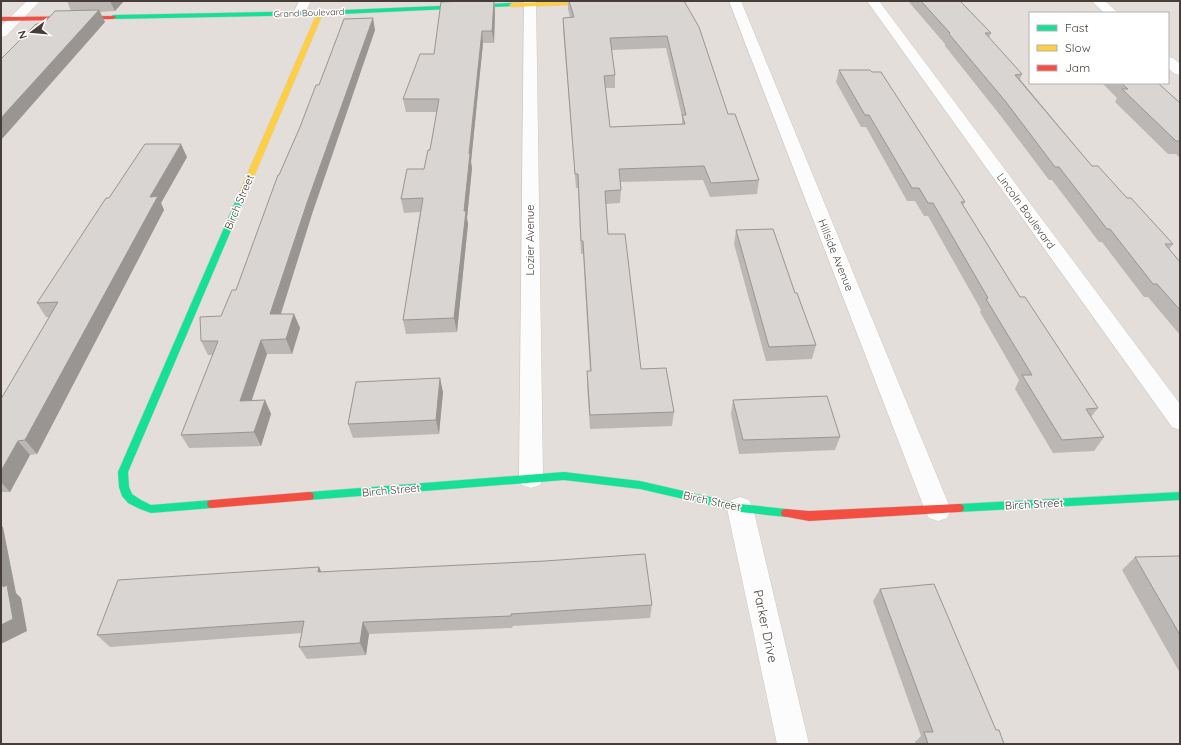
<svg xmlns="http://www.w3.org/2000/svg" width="1181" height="745" viewBox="0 0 1181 745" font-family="Quicksand,sans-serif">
<rect width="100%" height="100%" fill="#f1eeeb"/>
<path fill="#e4deda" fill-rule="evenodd" d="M1,1H1180V744H1ZM1030,13H1168V83H1030Z"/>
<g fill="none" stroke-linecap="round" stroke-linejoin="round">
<g stroke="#cdcac7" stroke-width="1">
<path id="street" d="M27,1H40L6,36L1,37V26Z
M299,1H311L303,17H295L293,14Z
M524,1H536L543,478L540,485L531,488L522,485L519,478Z
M729,1H741L951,510L947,518L938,521L929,518L925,510Z
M867,1H879L1180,404V430L1172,427Z
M1092,1H1105L1118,13H1104Z
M1168,57L1173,58L1180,64V75L1175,74L1168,68Z
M740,497L749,500L753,508L809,744H777L727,508L731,500Z"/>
</g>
<g stroke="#d2ccc6" stroke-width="1">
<path id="fast" d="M512,3L514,4V6L320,15L113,19L110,17L113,15L320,11Z
M237,198H240L244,200L128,472L129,487L132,494L141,500L151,505L212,500L216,501L217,504L216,507L212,508L151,513L140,509L128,503L122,496L119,487L118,472Z
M564,472L640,481L740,504L786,509L790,510L791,513L790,516L786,517L740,512L640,489L564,480L309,500L305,499L304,496L305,493L309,492Z
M1180,492V500L959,512L955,511L954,508L955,505L959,504Z"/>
</g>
<g stroke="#d2ccc6" stroke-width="1">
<path id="slow" d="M577,1H620L617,3L512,7L509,5L512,3Z
M320,11L323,13L244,200L240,202H237L236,200L317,13Z"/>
</g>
<g stroke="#d2ccc6" stroke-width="1">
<path id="jam" d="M115,16L116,17L113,19L1,21V17Z
M309,492L313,493L314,496L313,499L309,500L212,508L208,507L207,504L208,501L212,500Z
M959,504L963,505L964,508L963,511L959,512L809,521L782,516L781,513L782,510L786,509L809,511Z"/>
</g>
<use href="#street" fill="#fdfcfc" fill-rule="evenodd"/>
<use href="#fast" fill="#16e098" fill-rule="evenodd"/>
<use href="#slow" fill="#ffcf43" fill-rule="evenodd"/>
<use href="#jam" fill="#f24e42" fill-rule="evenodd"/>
</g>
<path fill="#bbb7b5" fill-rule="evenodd" d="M67,1H124L115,11L100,12L105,22L1,140V59L43,24L71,11Z
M443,1H494L495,12L494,43H483L471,162L472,168L467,218L468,224L457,332L406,334L403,320L420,212L404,213L401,199L424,169L430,150L437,112H406L403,99L434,54Z
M568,1H684L728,114L759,180L757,194L710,197L703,180L620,182L621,190L620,203L606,204L608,234L641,369L674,412L672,426L590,429L587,385V371H590L583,254H581L578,188H576L563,29V18L570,17L568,9ZM666,48L682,117V124L610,127L605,88H615V75L611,50Z
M908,1H960L991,33L989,38L1022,74L1020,79L1092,166L1127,198L1173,244L1169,249L1180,262V335L1148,297H1144L1102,242H1099L1052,180H1049L1000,115L945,46V44Z
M375,30L312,214L281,314H294L300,328L292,354H267L251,400H265L271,414L261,446L189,448L181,435L213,355H208L201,341L221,316L236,290L279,175L300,127L319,85Z
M839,70L965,202L963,205L1020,297L1098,408L1091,417L1104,437L1094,451L1053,453L1015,389L1019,380L980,312L981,310L928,216H924L915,201H907L866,127H861L836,82Z
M1102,83H1158L1180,103V158L1176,154H1168L1115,102L1117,98Z
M187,157L161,203L164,210L37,454L30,455L10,492H1V399L50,317H46L37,303Z
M736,230L795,293L816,345L812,359L766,361L734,244Z
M443,392L439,434L353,438L348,424Z
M733,400L840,437L835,450L739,454L731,414Z
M1135,557H1180V673L1122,570Z
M319,567L321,572L652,605L650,618L513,626L512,628L369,634L366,655L307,659L299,647L302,633L110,647L97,635Z
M880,589L996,730L1004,744H916L915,742L921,736L873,601Z"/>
<path fill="#989593" d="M110,1H124L115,11Z
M494,1L495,12L494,43L492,31Z
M99,10L105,22L1,140V118Z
M373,18L375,30L312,214L276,329L270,314L308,200Z
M482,31L483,43L471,162L472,168L467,218L468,224L457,332L454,318L469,154Z
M181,144L187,157L161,203L164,210L37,454L25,440L150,197Z
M294,314L300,328L292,354L286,339Z
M261,340L267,354L247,415L240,401Z
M440,378L443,392L439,434L436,420Z
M265,400L271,414L261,446L254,432Z
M18,441L30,455L10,492L1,482V471Z
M1,526L3,527L16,593L21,598L27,631L1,644V625L3,587L1,576Z
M319,567L325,580L318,572Z
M363,622L369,634L366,655L360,643Z"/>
<path fill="#d9d5d2" stroke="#989593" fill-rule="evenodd" d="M462,1H494L492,31H482L469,154H470L464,211H466L454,318L403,320L423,198L401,199L407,169H424L428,150H430L439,99H403L420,54H434L441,2Z
M569,1H684L699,27L728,114H735L759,180L711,183L704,166L619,169L621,190L605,191L608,234H625L641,369L666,368L674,412L590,415L587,371H591L583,241H581L578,174H575L563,18L574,17ZM667,36L686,115H682L685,124L610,127L604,76L615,75L610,38Z
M921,1H960L991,33H985L1022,74L1015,75L1092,166H1098L1127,198H1131L1173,244H1165L1180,262V310L1157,284H1153L1110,229H1107L1059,167H1055L1006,102L949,34L950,33Z
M99,10L1,118V59L36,24H43L55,11Z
M373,18L308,200L270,314H294L286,339L261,340L240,401L265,400L254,432L181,435L218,341H201L200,317L221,316L232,290H236L278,175H279L300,127L316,85H319L344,19Z
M839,70H870L872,72H881L965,202H961L1020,297H1025L1098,408L1086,409L1104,437L1062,440L1022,375H1032L986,299L988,298L933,203H928L919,188H912L869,115H865Z
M1121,83H1158L1180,103V141H1176L1122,89H1128Z
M145,144H181L150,197L158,196L25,440L18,441L1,471V399L58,302L37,303L106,198H109Z
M773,229L795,293H797L816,345L769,347L736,230Z
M440,378L436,420L348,424L356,382Z
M827,396L840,437L743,440L733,400Z
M645,554L652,605L511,614V616L363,622L360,643L299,647L304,621L97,635L118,580L319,567L318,572L545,561Z
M1179,556L1180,557V635L1135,557Z
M1,576L3,587L7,585L13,619L1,625Z
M934,584L996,730H999L1004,744H928L924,732H933L880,589Z"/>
<g text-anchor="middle" stroke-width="3" stroke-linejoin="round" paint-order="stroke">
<g font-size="9" fill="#463d38" stroke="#fff">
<text transform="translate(309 13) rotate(-2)" y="3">Grand Boulevard</text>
</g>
<g font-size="11" fill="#463d38" stroke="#fff">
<text transform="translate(239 202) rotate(-67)" y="4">Birch Street</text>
<text transform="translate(1026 211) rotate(54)" y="4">Lincoln Boulevard</text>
<text transform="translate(530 240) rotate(-90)" y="4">Lozier Avenue</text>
<text transform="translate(836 255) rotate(68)" y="4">Hillside Avenue</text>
<text transform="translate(391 490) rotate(-5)" y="4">Birch Street</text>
<text transform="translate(712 501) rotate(12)" y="4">Birch Street</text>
<text transform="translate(1034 504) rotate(-3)" y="4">Birch Street</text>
</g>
<g font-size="13" fill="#463d38" stroke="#fff">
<text transform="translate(766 626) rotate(78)" y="5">Parker Drive</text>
</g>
</g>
<rect width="1181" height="745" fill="none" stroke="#463d38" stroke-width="4"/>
<rect x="1029" y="12" width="140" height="72" fill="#ffffff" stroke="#b5b1af"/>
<rect x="1037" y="25" width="20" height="6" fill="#16e098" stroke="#b5b1af"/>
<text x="1065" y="32" font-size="12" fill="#463d38">Fast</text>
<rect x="1037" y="45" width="20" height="6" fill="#ffcf43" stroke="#b5b1af"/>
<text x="1065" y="52" font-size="12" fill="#463d38">Slow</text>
<rect x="1037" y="65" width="20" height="6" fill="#f24e42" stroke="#b5b1af"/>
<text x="1065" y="72" font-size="12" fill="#463d38">Jam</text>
<g transform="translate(32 32) rotate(254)" stroke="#ffffff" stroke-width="3" paint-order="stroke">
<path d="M0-3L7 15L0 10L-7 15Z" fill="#463d38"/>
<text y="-6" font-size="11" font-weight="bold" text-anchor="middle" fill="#463d38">N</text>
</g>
</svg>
